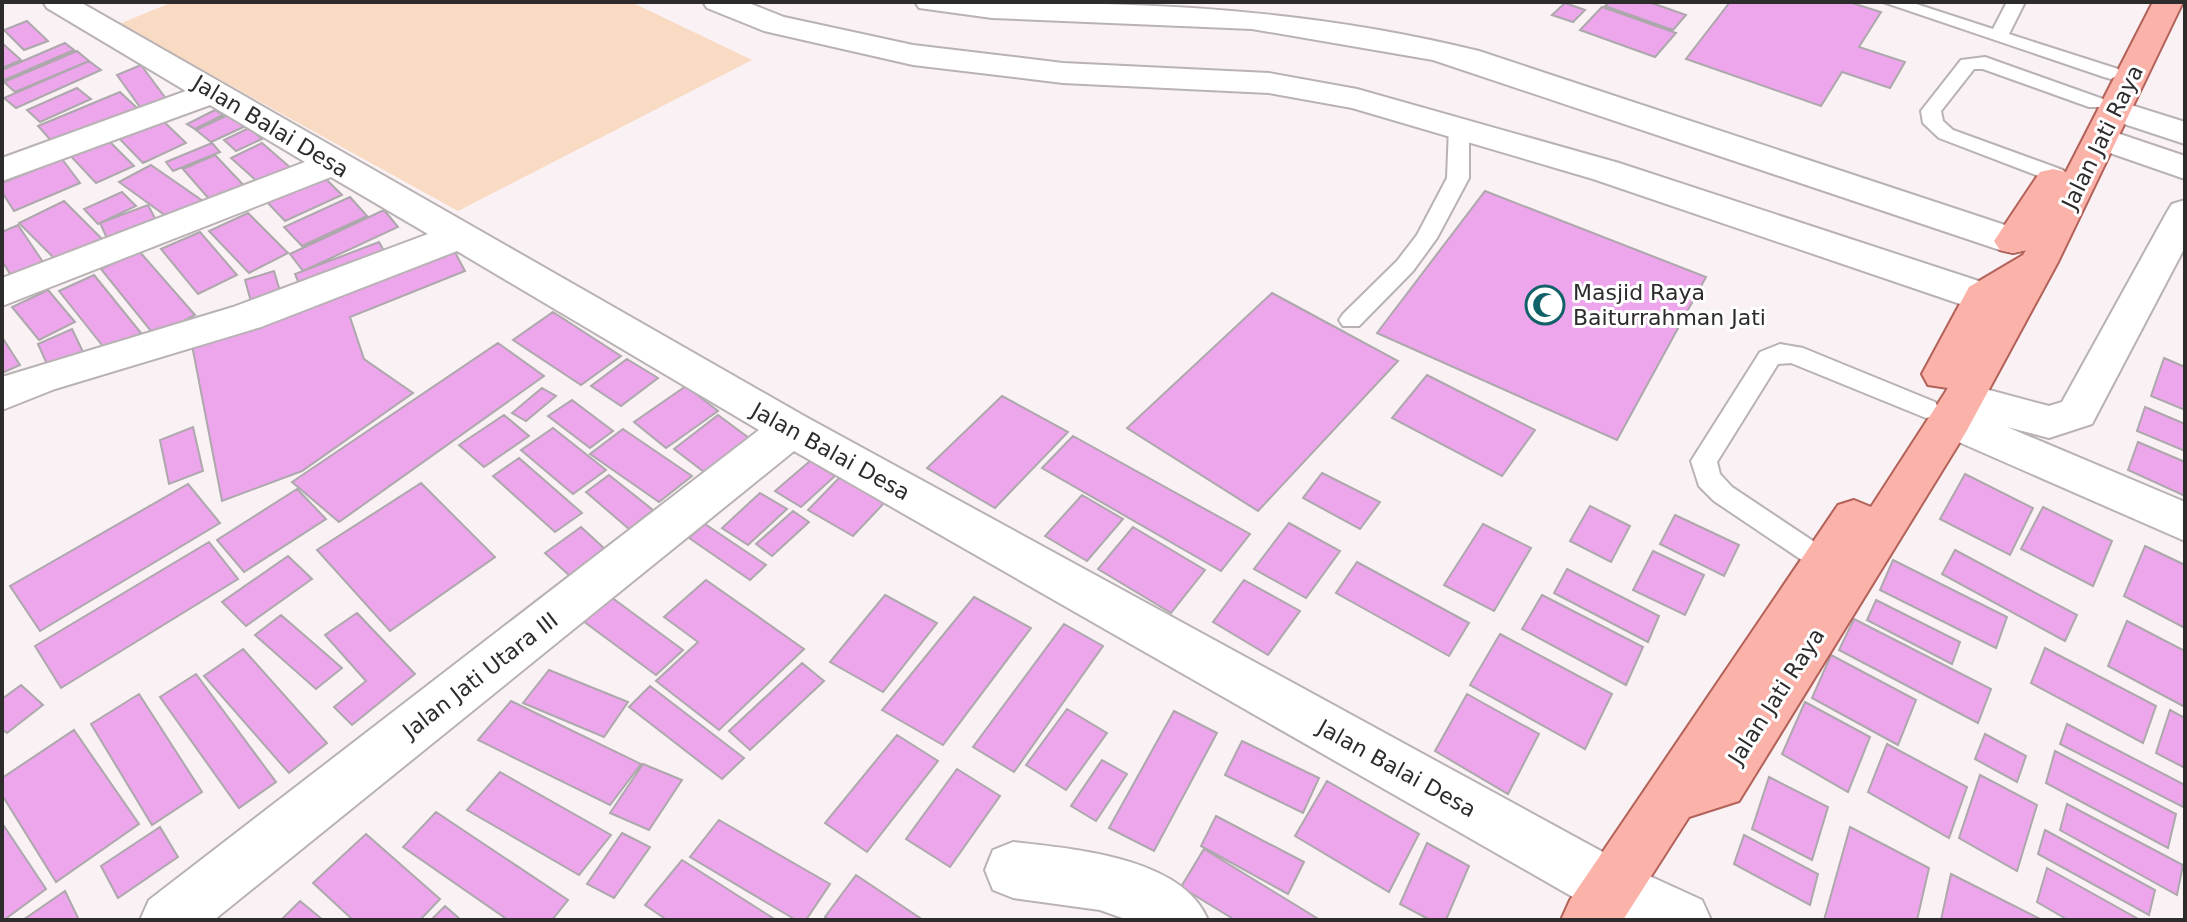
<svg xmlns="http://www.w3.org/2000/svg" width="2187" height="922" viewBox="0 0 2187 922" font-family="'DejaVu Sans',sans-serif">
<rect width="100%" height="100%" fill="#f9f1f3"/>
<path fill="#f9dac3" d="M173,2H631L752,60L458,211L119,24Z"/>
<path fill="#eda5ec" stroke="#ada8ac" stroke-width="2" d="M1609,2H1649L1686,15L1673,30L1605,6Z
M1730,2H1849L1881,12L1859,47L1905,62L1890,88L1842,72L1821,106L1686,59Z
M1565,3L1585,10L1573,22L1552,15Z
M1602,7L1676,33L1655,57L1580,30Z
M27,21L48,41L24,50L4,30Z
M2,43L21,60L2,68Z
M65,43L74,50L2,81V70Z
M77,51L89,61L15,92L4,82Z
M89,61L101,70L16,108L4,98Z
M141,65L167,100L142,110L117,75Z
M77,88L91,99L40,122L27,110Z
M120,92L138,109L54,144L38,126Z
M215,110L223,115L195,129L187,124Z
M232,113L248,125L211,142L196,130Z
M158,116L186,143L143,163L115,134Z
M249,128L262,139L236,151L224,140Z
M104,136L134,166L96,183L67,152Z
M212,143L220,152L173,171L166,162Z
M262,143L292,169L260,184L231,158Z
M215,155L250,192L216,207L183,169Z
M62,159L80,183L14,211L2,192V183Z
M151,165L210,206L177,224L119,182Z
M323,176L342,195L285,221L267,202Z
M1485,191L1706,277L1617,440L1377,333Z
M122,192L136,206L98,224L84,209Z
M350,197L367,216L302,246L284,227Z
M64,201L106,243L61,265L19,223Z
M148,205L161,230L112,249L100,223Z
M384,210L398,227L303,271L290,254Z
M248,213L288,253L249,273L209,231Z
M18,225L47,268L15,282L2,261V232Z
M200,232L237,275L198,294L161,249Z
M379,242L389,260L303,293L295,274Z
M450,243L465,271L350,317L364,359L413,393L302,471L222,501L191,340Z
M139,251L195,315L155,336L101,269Z
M274,271L282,298L253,309L245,280Z
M94,275L141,333L106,350L59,291Z
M48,290L75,322L39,340L12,307Z
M1272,293L1398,361L1258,511L1127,428Z
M553,312L621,356L581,385L513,340Z
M72,329L85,356L50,371L38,344Z
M2,337L20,365L2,373Z
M498,343L544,376L339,522L292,482Z
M2164,358L2185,367V410L2151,396Z
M627,359L658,378L621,406L591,386Z
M1427,375L1535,430L1502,476L1392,418Z
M686,386L718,411L666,448L634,422Z
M542,388L556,396L526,421L512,413Z
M1002,396L1068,432L995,508L927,468Z
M572,400L613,431L590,448L548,416Z
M2145,407L2185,424V451L2137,431Z
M504,415L529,436L484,467L459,445Z
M718,415L749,438L704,472L674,449Z
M193,427L203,471L169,484L160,440Z
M553,428L606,470L573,494L521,450Z
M623,429L692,476L659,502L590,454Z
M1073,436L1250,534L1221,571L1042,468Z
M2138,442L2185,462V496L2128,470Z
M519,458L582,513L555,532L493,476Z
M810,461L835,476L801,507L775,491Z
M1322,473L1380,502L1360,529L1303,498Z
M1965,474L2033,508L2010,555L1940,519Z
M609,475L653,510L629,529L586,492Z
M841,476L886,501L853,536L808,510Z
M421,483L495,557L390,631L317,550Z
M188,484L220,523L40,631L10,586Z
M297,489L326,519L244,572L217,540Z
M760,493L787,509L748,545L722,528Z
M1082,495L1123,519L1087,561L1045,536Z
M1590,506L1630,526L1611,562L1570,541Z
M2043,507L2112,541L2093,586L2021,549Z
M793,511L809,522L772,556L756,544Z
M1675,515L1739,545L1724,576L1660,544Z
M1289,523L1340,551L1306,598L1254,569Z
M705,524L766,565L750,580L689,538Z
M1483,524L1531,548L1494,611L1444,585Z
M581,527L607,551L571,577L545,553Z
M1133,527L1205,570L1171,613L1098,569Z
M209,542L238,579L61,688L35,646Z
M2145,546L2185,565V628L2124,596Z
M1955,550L2077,615L2065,641L1942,574Z
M1653,551L1704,575L1685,615L1633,590Z
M288,556L312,579L246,626L222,602Z
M1893,560L2007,617L1996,648L1880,590Z
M1357,562L1469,623L1449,656L1336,593Z
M1567,569L1659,616L1648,642L1554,593Z
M706,580L804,649L719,730L656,681L698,642L664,617Z
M1244,580L1300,611L1268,655L1213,622Z
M885,595L937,623L883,692L830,662Z
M1542,595L1643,647L1626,685L1522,629Z
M611,597L683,650L656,675L583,621Z
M974,597L1031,628L943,745L882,710Z
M1876,600L1960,642L1952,664L1867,620Z
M357,613L415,674L352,725L334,707L366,681L325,635Z
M281,615L342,668L316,689L255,635Z
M1854,619L1991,689L1978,723L1839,650Z
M2127,621L2185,651V707L2108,666Z
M1064,624L1103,646L1014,772L973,747Z
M1500,634L1612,694L1585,749L1470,685Z
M2045,648L2156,706L2143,743L2031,683Z
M243,649L327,743L289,773L204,676Z
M1831,655L1916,700L1898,745L1812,698Z
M802,663L824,681L750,750L729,731Z
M549,670L628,702L604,737L523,703Z
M196,674L276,782L239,808L160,697Z
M21,685L43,705L7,733L2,729V699Z
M650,686L744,758L722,779L629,707Z
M139,694L202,792L152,825L91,724Z
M1467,694L1539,734L1508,794L1435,751Z
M511,701L641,764L610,805L478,740Z
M1805,702L1870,737L1848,792L1782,754Z
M1067,709L1107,733L1066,790L1026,765Z
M2170,710L2185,718V768L2156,753Z
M1174,711L1217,733L1154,851L1109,828Z
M2067,724L2185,785L2183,807L2060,744Z
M74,730L139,824L56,882L2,795V778Z
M1985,734L2026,756L2017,782L1975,759Z
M897,735L938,761L867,852L825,823Z
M1242,741L1319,778L1303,813L1225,775Z
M1887,744L1967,787L1949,838L1868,792Z
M2055,751L2176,814L2168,848L2046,783Z
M1102,760L1127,774L1096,821L1071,806Z
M643,764L682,780L649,830L610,813Z
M957,769L1000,796L950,867L906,839Z
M500,772L611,835L579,875L467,810Z
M1980,775L2037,805L2017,871L1959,838Z
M1769,777L1828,807L1812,860L1752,829Z
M1327,781L1419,834L1389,892L1295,836Z
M2067,804L2183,865L2177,895L2060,830Z
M436,812L568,900L552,920H508L403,847Z
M1216,816L1304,862L1288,894L1201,846Z
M719,820L830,884L806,920H796L690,857Z
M2,823L46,889L4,920H2Z
M160,827L178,857L118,898L101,866Z
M1850,827L1929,868L1917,920H1824Z
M2045,830L2155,890L2149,915L2038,854Z
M622,833L650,847L614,898L587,884Z
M366,834L440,899L420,920H353L313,883Z
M1744,835L1818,874L1810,905L1734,864Z
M1427,843L1469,866L1446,920H1430L1400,904Z
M1204,849L1320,920H1235L1181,887Z
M682,860L776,920H667L645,905Z
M2047,868L2140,920H2068L2037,902Z
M1951,874L2042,920H1941Z
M856,875L923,920H830L825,917Z
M65,891L79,920H23Z
M300,901L323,920H281Z
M445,906L461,920H431Z"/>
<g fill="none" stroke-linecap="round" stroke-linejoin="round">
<g stroke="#b9b2b4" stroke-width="4">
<path id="service" d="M1883,2H1910L1993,29L2007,2H2025L2009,34L2118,69L2121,73L2111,79L2104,77Z
M1985,57L2103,99L2106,103L2103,107H2089L1983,69H1974L1941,111L1943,121L1953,130L2063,170L2067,175L2063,180H2049L1939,138L1923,123L1921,111L1961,60Z
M1459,121L1469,127V178L1437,238L1413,271L1359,326H1343L1339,320L1343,314L1397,261L1417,235L1447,178L1449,127Z
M1780,344L1803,348L1935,402L1939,409L1935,416L1926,418L1791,363L1778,364L1717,462L1720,474L1732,487L1834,555L1838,563L1834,571L1824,575L1714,501L1699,486L1691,461L1760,352Z"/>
</g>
<g stroke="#b9b2b4" stroke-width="4">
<path id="minor" d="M43,2H80L806,417L1632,868L1702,900L1711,920H1618L1592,908L794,451L214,920H140L149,900L759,430L457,251L261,327L55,389L2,410V377L233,307L428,234L331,177L2,306V278L305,162L210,105L2,181V158L186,91L47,8Z
M703,2H746L784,17L913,45L1063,63L1269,73L1357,89L1619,163L1997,287L2003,297L1997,307L1983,311L1969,307L1593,179L1352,108L1269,93L1063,83L913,65L764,31L707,8Z
M915,2C1112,2 1286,3 1479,51L2026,232L2032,241L2026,250L2013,253L2000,250L1433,60L1252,29L992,18L919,8Z
M2115,100L2185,122V144L2103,117L2098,110L2103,103Z
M2102,128L2185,156V179L2090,146L2085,139L2090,132Z
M2185,200V247L2092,424L2049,438L2007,427L2185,502V541L1936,432L1930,421L1936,410L1946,406L1942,399L1948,388L1963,383L2049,406L2062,402L2167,212L2172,204Z
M1013,842C1073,849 1182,857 1208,920H1128L1100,910L1013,898L993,890L985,870L993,850Z"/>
</g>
<g stroke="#b26258" stroke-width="4">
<path id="primary" d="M2153,2H2183L2058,262L1966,432L1739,801L1689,817L1623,920H1561L1570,900L1838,505L1854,500L1871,507L1948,388L1928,385L1922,374L1969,287L2023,255L2026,250L2013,253L2000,250L1994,241L2040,172L2053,169L2066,172Z"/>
</g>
<use href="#service" fill="#fff" fill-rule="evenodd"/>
<use href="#minor" fill="#fff" fill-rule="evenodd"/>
<use href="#primary" fill="#fbb2a9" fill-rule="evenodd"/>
</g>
<defs>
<g id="mosque-ring" transform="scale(2)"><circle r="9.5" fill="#fff" stroke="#116169" stroke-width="1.5"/><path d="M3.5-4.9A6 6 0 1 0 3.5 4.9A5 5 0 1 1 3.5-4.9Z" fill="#116169"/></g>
</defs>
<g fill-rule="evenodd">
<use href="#mosque-ring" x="1545" y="305"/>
</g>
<g text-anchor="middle" stroke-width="6" stroke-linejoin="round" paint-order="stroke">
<g font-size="22" fill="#2e2b2c" stroke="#fff">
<text transform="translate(271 126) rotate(31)" y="8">Jalan Balai Desa</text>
<text transform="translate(2102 137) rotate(-64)" y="8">Jalan Jati Raya</text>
<text transform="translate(831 451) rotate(29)" y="8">Jalan Balai Desa</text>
<text transform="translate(480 675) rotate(-38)" y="8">Jalan Jati Utara III</text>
<text transform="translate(1776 696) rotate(-57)" y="8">Jalan Jati Raya</text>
<text transform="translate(1397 768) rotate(29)" y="8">Jalan Balai Desa</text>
</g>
<g font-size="22" fill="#2e2b2c" stroke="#fff" text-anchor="start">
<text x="1573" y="300">Masjid Raya<tspan x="1573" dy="25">Baiturrahman Jati</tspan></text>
</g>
</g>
<rect width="2187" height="922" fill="none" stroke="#2e2b2c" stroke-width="8"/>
</svg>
